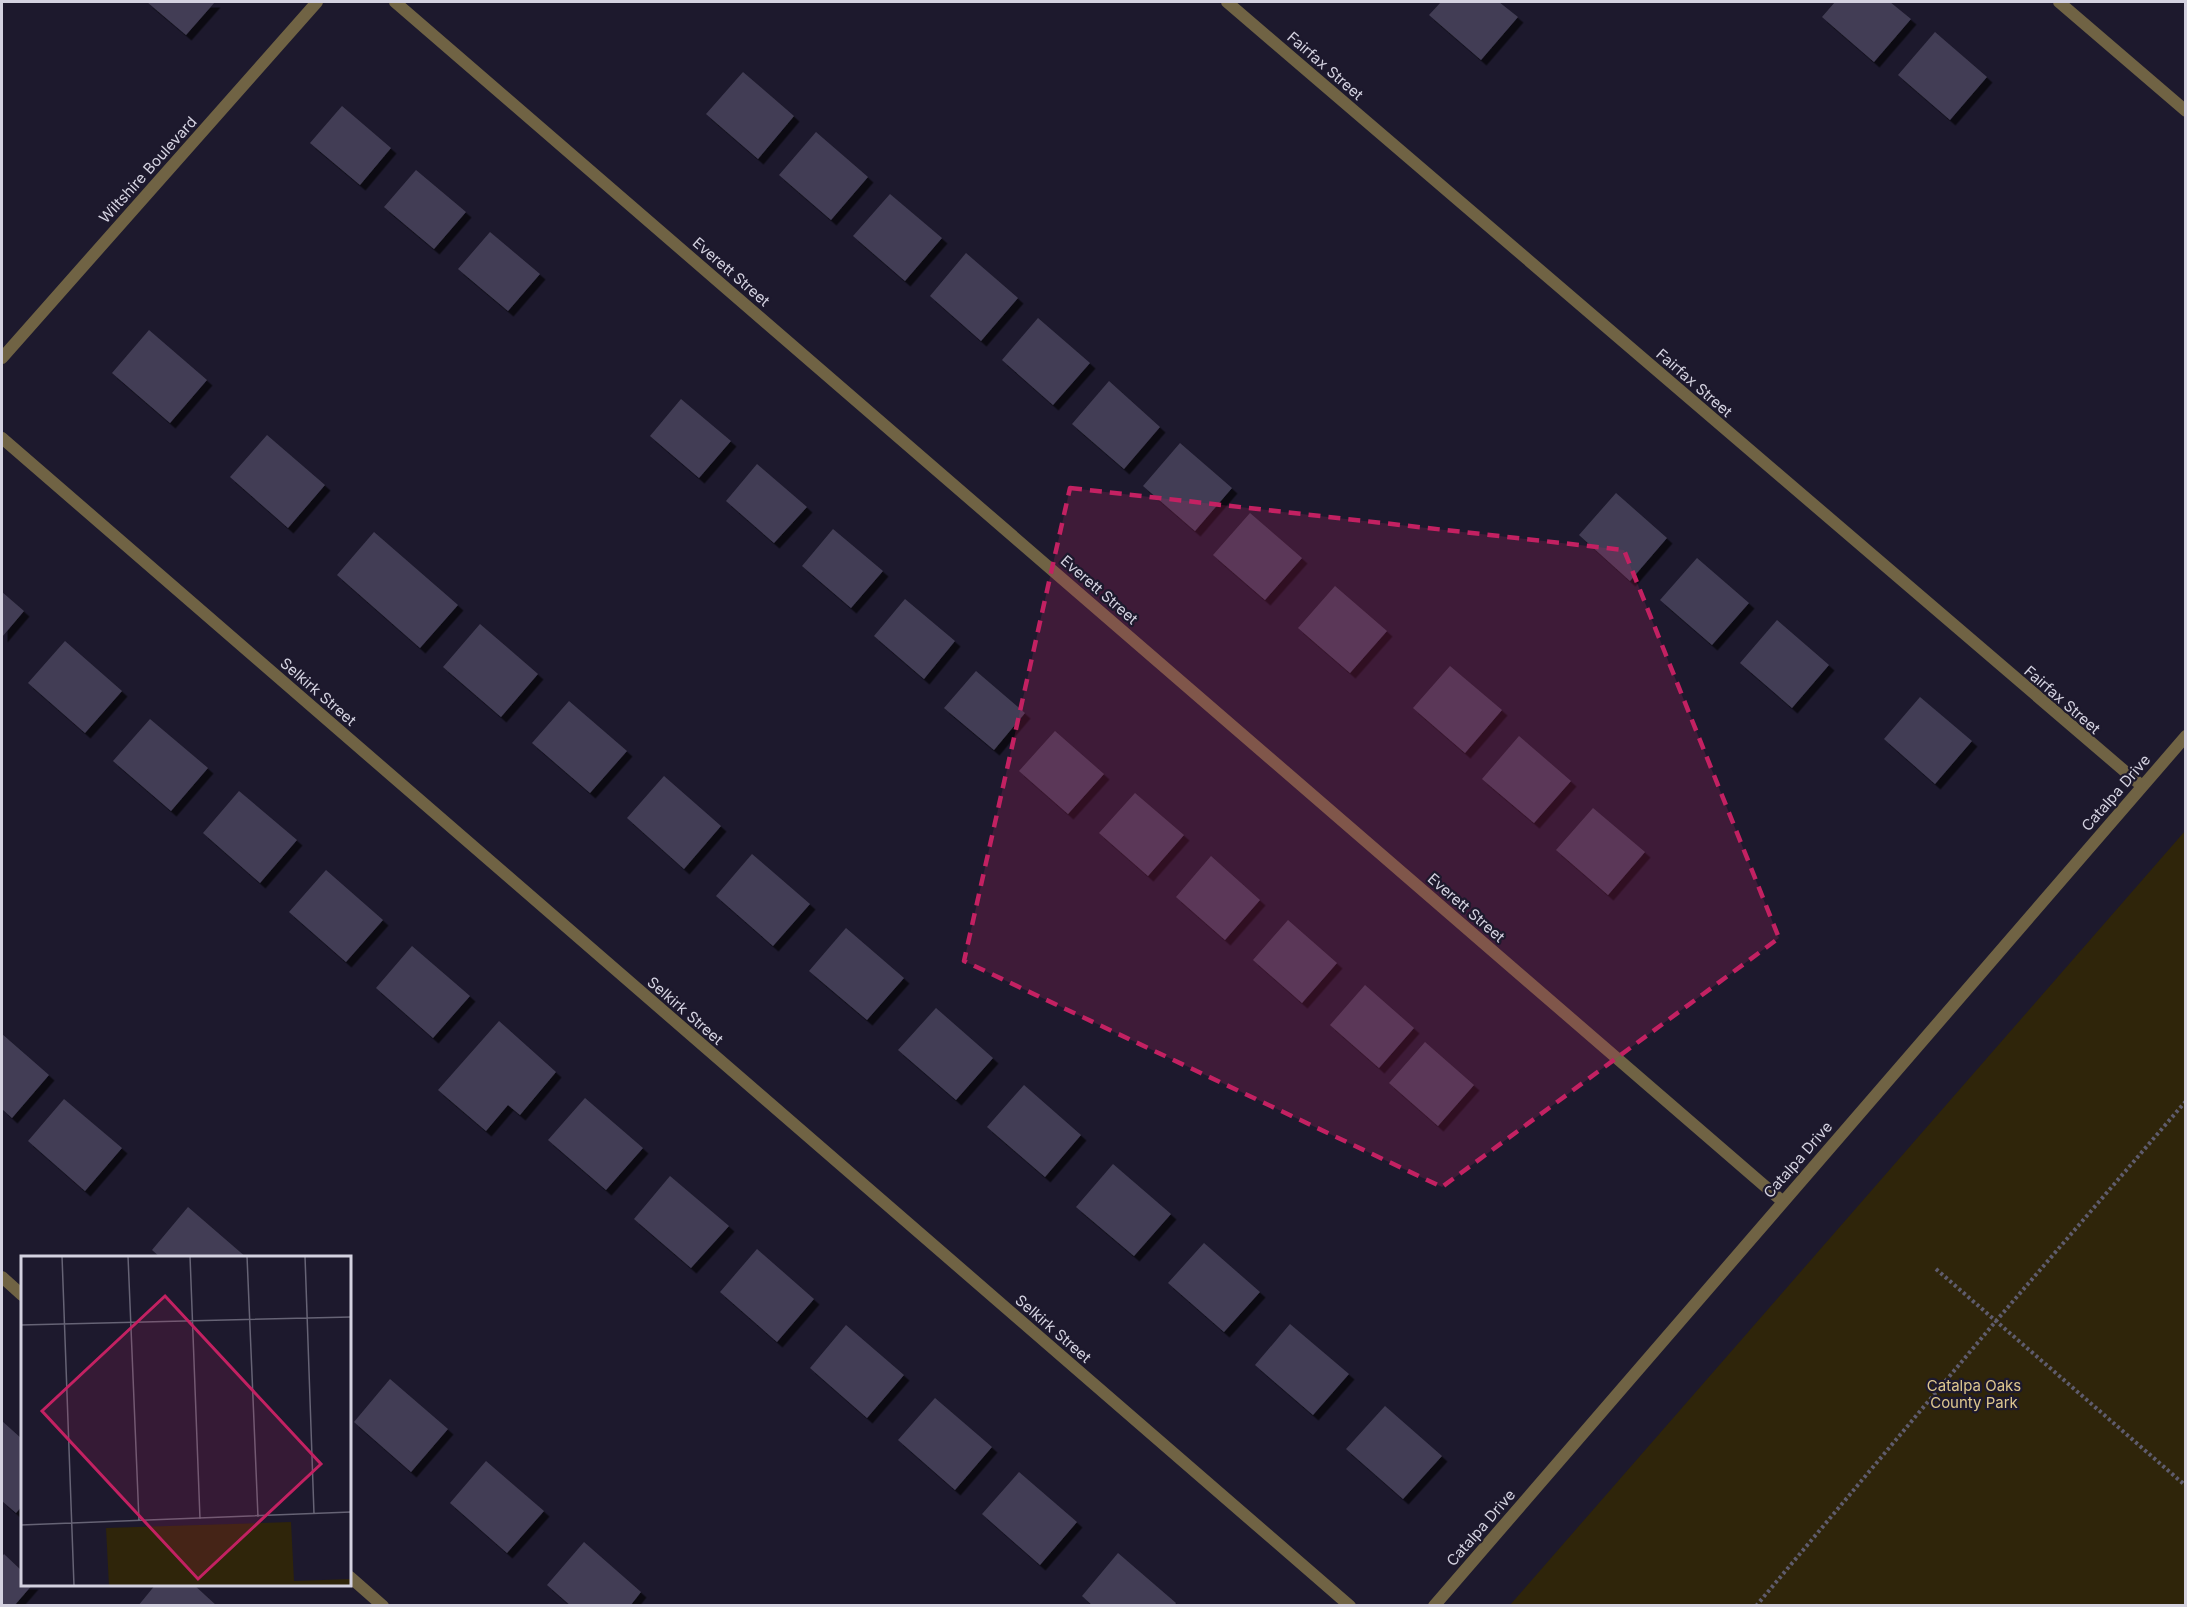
<svg xmlns="http://www.w3.org/2000/svg" width="2187" height="1607" viewBox="0 0 2187 1607" font-family="Inter,sans-serif">
<defs>
<filter id="shadow"><feDropShadow dx="5.5" dy="5.5" stdDeviation="0" flood-color="#0009"/></filter>
</defs>
<rect width="100%" height="100%" fill="#1d192d"/>
<path fill="#2f250a" d="M2185,831V1605H1510Z"/>
<path fill="#423e54" filter="url(#shadow)" d="M147,2H215L186,35Z
M1441,2H1499L1518,17L1481,60L1429,15Z
M1835,2H1890L1911,19L1874,62L1822,17Z
M1935,32L1987,77L1950,120L1898,75Z
M743,72L794,116L758,159L706,114Z
M342,106L391,148L360,185L310,143Z
M816,132L868,177L831,220L779,175Z
M416,170L466,212L434,249L384,207Z
M890,194L942,238L905,281L853,236Z
M490,232L540,274L508,311L458,269Z
M966,253L1018,298L981,341L930,296Z
M1038,318L1090,363L1053,405L1002,360Z
M149,330L207,380L170,423L112,373Z
M1109,381L1160,427L1124,469L1072,424Z
M681,399L731,441L699,478L650,436Z
M267,435L325,485L288,528L230,477Z
M1180,443L1232,488L1195,531L1143,486Z
M757,464L807,507L774,543L726,501Z
M1616,493L1667,538L1630,581L1579,535Z
M1250,513L1302,558L1265,600L1213,555Z
M833,529L883,571L851,608L802,566Z
M374,532L458,605L420,648L337,575Z
M1697,558L1749,603L1712,645L1660,600Z
M1335,586L1387,631L1350,673L1298,628Z
M2,592L24,611L2,637Z
M905,599L955,641L924,679L874,636Z
M1777,620L1829,665L1792,708L1740,663Z
M480,624L538,674L501,717L443,667Z
M65,641L122,691L85,733L28,683Z
M1450,666L1502,710L1465,753L1413,708Z
M976,671L1025,713L994,750L944,708Z
M1920,697L1972,741L1935,784L1884,739Z
M569,701L627,751L590,793L532,743Z
M150,719L208,768L171,811L113,761Z
M1055,731L1104,774L1068,814L1019,771Z
M1519,736L1571,781L1534,823L1482,779Z
M664,776L721,826L684,869L627,818Z
M239,791L297,840L260,883L203,833Z
M1135,793L1184,835L1148,876L1099,833Z
M1593,808L1645,852L1608,895L1556,850Z
M752,854L810,904L773,946L716,896Z
M1211,856L1260,900L1225,940L1176,897Z
M326,870L383,920L346,962L289,912Z
M1288,920L1337,963L1302,1003L1253,960Z
M846,928L904,978L867,1020L809,971Z
M412,946L470,996L433,1038L376,988Z
M1365,985L1414,1028L1379,1068L1330,1025Z
M936,1008L993,1058L956,1100L898,1050Z
M499,1021L556,1072L520,1115L508,1105L486,1131L438,1090Z
M2,1034L49,1075L12,1118L2,1109Z
M1425,1042L1474,1085L1438,1126L1389,1083Z
M1024,1085L1081,1135L1045,1177L987,1127Z
M585,1098L643,1148L606,1190L548,1140Z
M64,1099L122,1148L85,1191L28,1141Z
M1113,1164L1171,1214L1134,1256L1076,1207Z
M670,1176L729,1226L691,1268L634,1219Z
M188,1207L247,1258H161L152,1250Z
M1204,1243L1260,1292L1224,1332L1168,1283Z
M757,1249L814,1299L777,1342L720,1292Z
M1290,1324L1349,1374L1313,1415L1255,1365Z
M846,1325L904,1375L867,1418L810,1368Z
M390,1379L448,1429L411,1472L354,1422Z
M935,1398L992,1447L955,1490L898,1440Z
M1385,1406L1442,1456L1403,1499L1346,1449Z
M2,1421L22,1439V1506L16,1513L2,1501Z
M486,1461L544,1511L507,1553L450,1503Z
M1019,1472L1077,1522L1040,1565L982,1514Z
M584,1542L641,1592L630,1606H571L547,1585Z
M1118,1553L1176,1603L1174,1606H1093L1082,1596Z
M4,1554L22,1571V1584H33L14,1606H2V1557Z
M156,1584H193L217,1606H138Z"/>
<g fill="none" stroke-linecap="round" stroke-linejoin="round">
<path stroke="#5f5c6d" stroke-width="4" stroke-dasharray="3 3" stroke-linecap="butt" d="M1936,1269L2186,1486
M1756,1606L1996,1321L2186,1101"/>
<path stroke="#706344" stroke-width="12" d="M395,2L1782,1201
M1227,2L2142,786
M2059,2L2186,111
M2,358L317,2
M2,438L1350,1606
M2,1277L22,1295
M350,1577L383,1606
M1434,1606L2186,736"/>
</g>
<path fill="#c32162" fill-opacity="0.2" stroke="#c32162" stroke-width="4.5" stroke-dasharray="12 8" stroke-linejoin="round" d="M1070,488L1624,550L1779,938L1442,1187L964,961Z"/>
<g text-anchor="middle" stroke-width="4.5" stroke-linejoin="round" paint-order="stroke">
<g font-size="15" fill="#d4d2e0" stroke="#1d192d">
<text transform="translate(1325 66) rotate(41)" y="5">Fairfax Street</text>
<text transform="translate(148 170) rotate(-48)" y="5">Wiltshire Boulevard</text>
<text transform="translate(731 272) rotate(41)" y="5">Everett Street</text>
<text transform="translate(1694 383) rotate(41)" y="5">Fairfax Street</text>
<text transform="translate(1099 590) rotate(41)" y="5">Everett Street</text>
<text transform="translate(318 692) rotate(41)" y="5">Selkirk Street</text>
<text transform="translate(2062 700) rotate(41)" y="5">Fairfax Street</text>
<text transform="translate(2116 793) rotate(-49)" y="5">Catalpa Drive</text>
<text transform="translate(1466 908) rotate(41)" y="5">Everett Street</text>
<text transform="translate(685 1011) rotate(41)" y="5">Selkirk Street</text>
<text transform="translate(1798 1160) rotate(-49)" y="5">Catalpa Drive</text>
<text transform="translate(1053 1329) rotate(41)" y="5">Selkirk Street</text>
<text transform="translate(1481 1528) rotate(-49)" y="5">Catalpa Drive</text>
</g>
<g font-size="15" fill="#dec78f" stroke="#1d192d">
<text x="1974" y="1391">Catalpa Oaks<tspan x="1974" dy="17">County Park</tspan></text>
</g>
</g>
<g transform="translate(21 1256)">
<rect width="330" height="330" fill="#1d192d"/>
<path d="M270,266L273,325L330,323V330H88L85,272Z" fill="#2f250a"/>
<path fill="none" stroke="#666375" stroke-width="1.5" d="M41,0L53,330M107,0L118,265M169,0L179,263M226,0L237,261M284,0L293,258M0,69L330,61M0,269L330,256"/>
<path fill="#c32162" fill-opacity="0.15" stroke="#c32162" stroke-width="3" d="M144,40L300,208L177,323L21,155Z"/>
<rect width="330" height="330" fill="none" stroke="#d4d2e0" stroke-width="3"/>
</g>
<rect width="2187" height="1607" fill="none" stroke="#d4d2e0" stroke-width="6"/>
</svg>
